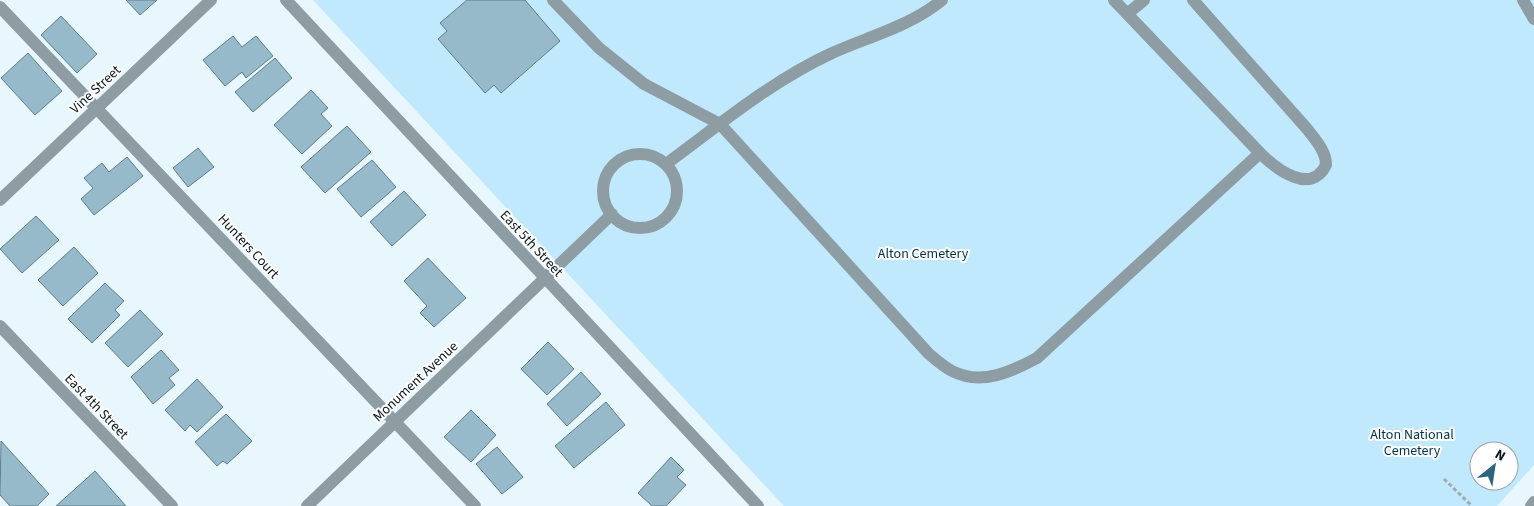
<svg xmlns="http://www.w3.org/2000/svg" width="1534" height="506" viewBox="0 0 1534 506" font-family="'Source Sans 3',sans-serif">
<rect width="100%" height="100%" fill="#e8f6fd"/>
<path fill="#c1e9fd" fill-rule="evenodd" d="M313,0H1534V465L1497,506H784ZM1479,451H1509V481H1479Z"/>
<path fill="#97bacb" stroke="#5c7d8c" d="M126,0H157L140,15Z
M467,0H525L560,41L501,93L494,85L485,93L438,39L447,31L440,23Z
M61,16L97,54L77,73L41,35Z
M233,36L242,47L256,36L273,56L246,78L242,72L225,86L203,60Z
M28,53L62,91L35,115L1,78Z
M275,58L292,78L253,112L235,92Z
M311,90L328,108L321,114L332,126L302,154L274,125Z
M347,126L371,152L325,193L301,167Z
M198,148L214,167L188,187L173,168Z
M127,157L143,176L94,215L81,199L93,188L84,178L102,163L109,172Z
M372,160L396,187L361,217L337,189Z
M404,191L426,215L392,246L370,222Z
M36,216L59,240L22,273L0,249Z
M74,247L98,273L63,306L38,280Z
M428,258L466,298L434,327L420,313L427,306L404,281Z
M105,283L124,301L115,310L120,315L92,343L68,319Z
M140,310L163,334L128,367L105,343Z
M548,342L574,369L547,395L521,369Z
M161,350L179,370L169,378L175,385L153,404L131,377Z
M581,372L601,394L567,426L547,404Z
M197,379L223,407L197,432L190,425L185,431L165,410Z
M606,402L625,425L574,468L555,446Z
M471,410L496,435L471,462L444,437Z
M226,414L252,441L227,464L223,461L217,466L195,442Z
M1,441L49,494L37,506H10L0,495Z
M497,447L523,477L502,494L476,464Z
M671,457L684,470L677,477L686,485L666,506H652L638,493Z
M95,471L126,506H56Z"/>
<g fill="none" stroke-linecap="round" stroke-linejoin="round">
<path stroke="#9eabb2" stroke-width="3" stroke-dasharray="4 2.5" stroke-linecap="butt" d="M1444,479L1472,506"/>
<path stroke="#8e9da4" stroke-width="12" d="M286,0L758,506
M553,0L599,48L644,84L720,124L929,354C936,360 944,367 952,371C981,386 1011,372 1037,358L1260,153L1114,0
M1193,0L1308,130C1316,141 1326,151 1326,165C1311,196 1276,169 1260,153
M1523,0L1534,19
M0,7L475,506
M1127,14L1144,0
M603 191a37 37 0 1 1 74 0a37 37 0 1 1-74 0Z
M666,164C718,126 770,82 830,54C867,37 909,27 942,0
M0,200L211,0
M0,326L172,506
M307,506L612,214
M1531,506L1534,502"/>
</g>
<g text-anchor="middle" stroke-width="4" stroke-linejoin="round" paint-order="stroke">
<g font-size="14" fill="#08151b" stroke="#fff">
<text transform="translate(95 89) rotate(-43)" y="5">Vine Street</text>
<text transform="translate(532 243) rotate(47)" y="5">East 5th Street</text>
<text transform="translate(249 246) rotate(47)" y="5">Hunters Court</text>
<text transform="translate(415 381) rotate(-43)" y="5">Monument Avenue</text>
<text transform="translate(97 406) rotate(46)" y="5">East 4th Street</text>
</g>
<g font-size="14" fill="#003347" stroke="#fff">
<text x="923" y="258">Alton Cemetery</text>
<text x="1412" y="439">Alton National<tspan x="1412" dy="16">Cemetery</tspan></text>
</g>
</g>
<g transform="translate(1494 466) rotate(30)"><circle r="24" fill="#ffffff" stroke="#9ca1a4"/>
<path d="M0-4L9 19L0 12L-9 19Z" fill="#2c657e"/>
<text y="-8" font-size="14" font-weight="bold" text-anchor="middle" fill="#08151b">N</text>
</g>
</svg>
